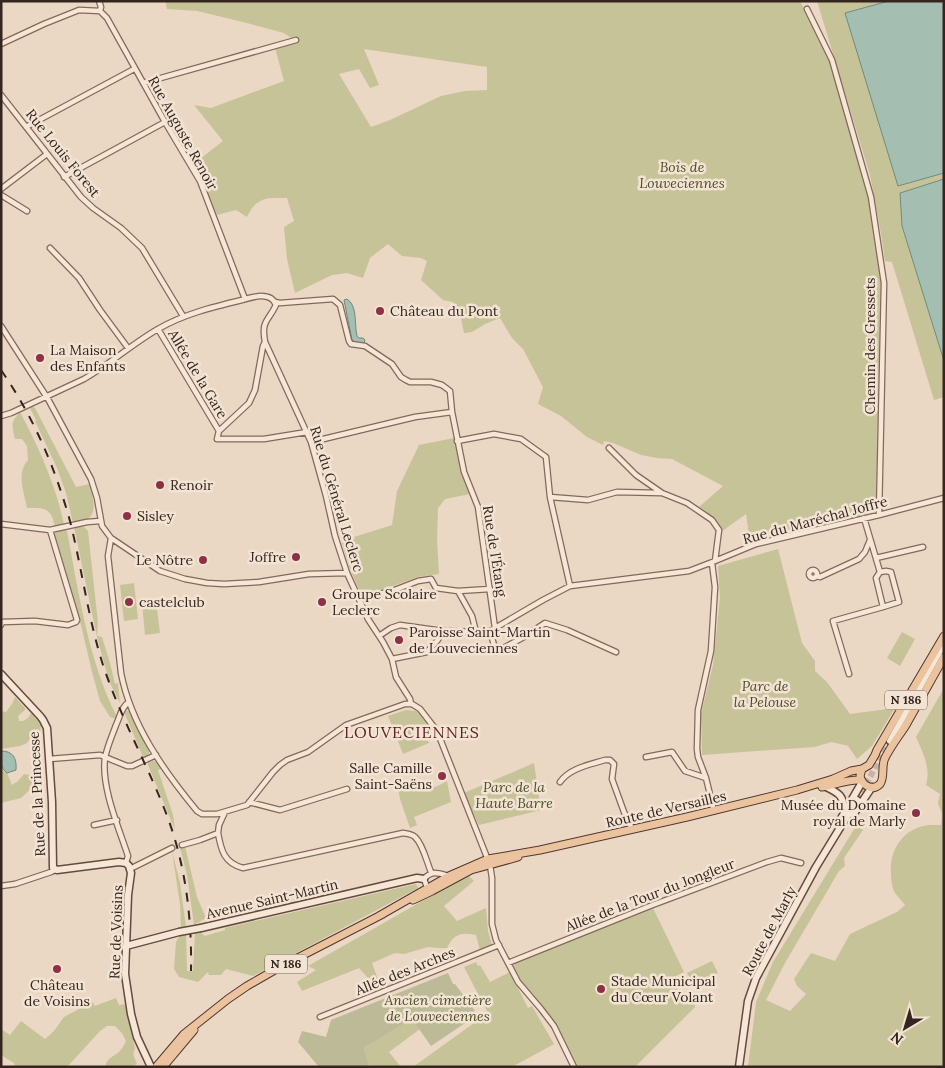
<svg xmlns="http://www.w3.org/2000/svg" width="945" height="1068" viewBox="0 0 945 1068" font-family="Lora,serif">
<rect width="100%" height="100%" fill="#ead7c4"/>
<path fill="#c7c399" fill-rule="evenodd" d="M165,1H800L830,61L868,198L881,283L880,303L876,513L745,546L749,535L746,514L721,532L714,518L699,507L723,486L672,459L657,458L641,455L613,443L604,441L603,445L587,437L561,416L538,404L543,387L523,349L512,338L500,318L485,324L472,332L464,333L460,314L453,302L443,300L421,280L427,261L421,258L402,256L388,244L370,258L363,278L347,273L332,275L295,293L287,259L284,227L294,221L287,198C267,198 257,196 247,217L236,210L217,215L191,166L223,141L194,105L211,108L284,81L275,48L297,42L284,33L243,22L197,11L167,9ZM364,49L487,67V90L465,91L441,96L390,120L371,127L339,74L359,69L370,88L379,85Z
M817,1H889L845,13L899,186L944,173V179L900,193L902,226L944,361V397L934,400L892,262L885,261L881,234L870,175Z
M32,406L35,408L76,487L90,484C92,495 99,513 86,520C83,522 77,522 73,523L66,493L57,468L35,421L36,420L30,408Z
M20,412C39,448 56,485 64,525L55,527C51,507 45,508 27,508C24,492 16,473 28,460L27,446L22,439H15C12,425 10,423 20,412Z
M454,438L461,474L470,494L445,499L438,508L437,540L439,574L418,577L362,597L350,569L342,543L355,539L354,537L392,525L397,491L419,445Z
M80,526L84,527L88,531L98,623L97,636L102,637L110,663L115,684L118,683L120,703L109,681L97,637L74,527Z
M65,529L67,531C79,594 88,659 117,717L116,719L110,717L100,701L92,672L81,625L54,540C54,530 57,531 65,529Z
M778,549L802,643L815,661V671L827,682L850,714L895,708L872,746L857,759L848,746L832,742L814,747L702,755L701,714L713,665L720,597L718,566Z
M134,583L138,619L124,621L120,585Z
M156,601L160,633L145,635L142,603Z
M902,632L915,639L900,666L887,658Z
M944,688V1067H748L756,1002L773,962L856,826L863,830L844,858L845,866L839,871L785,963L766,1000L790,1011L806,994L797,986L794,979L811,953L835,961L850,934L897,912L905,905C902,901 898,897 895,893C892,888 891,880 891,874C889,850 903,828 929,825C933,825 937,825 941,825L942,814L938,803L940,794L926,785C931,768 923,753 916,737Z
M15,697L25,708V710L18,716L19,721H23L28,718L31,713L41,725L40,733L32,737L27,743L20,746L1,749V711L6,712L12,704Z
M126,710L129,711L149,750V754L145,758L143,757L124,712Z
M406,710L416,711L419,713L435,735L427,738L429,743L403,754L388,716Z
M153,760L157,763L161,769L158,770L173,815L175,830L148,765L147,761Z
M534,763L541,810L479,825L464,793Z
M1,767L3,771L7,773L12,785L18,781L24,774C30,774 32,777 35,783L31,789L21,798L1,803Z
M447,781L451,802L414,817L417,825L410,828L400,799L398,788L410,783L423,784L428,786L436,787Z
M185,846L197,897L206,918L194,925L187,875L180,847Z
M172,851L180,883L186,927L181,928L180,904Z
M468,875L474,881L444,906L457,921L486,908L488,931L492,945L480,951L476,935C462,932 454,933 447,948H439L428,947L404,954L395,953L372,963L380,985L376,987L359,968L302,991L297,982L316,970L308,966Z
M416,884L418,888L253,976L226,969L221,975H209L208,972L198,982L179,977L174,969L176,942L180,935L186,934L187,971H193L195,933L199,932L205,936L225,930V928Z
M653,908L684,972L668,980L695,1005V1007L635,1067H577L559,1031L552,1020L521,983L513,967L515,963Z
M712,961L718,973L693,985L687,973Z
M476,962L478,966L480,965L490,982L510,972L528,1008L532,1006L554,1044L512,1067H413L488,1013L464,967Z
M116,998L119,1005L125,1004L135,1048L133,1054L137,1064L130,1067H105C107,1058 113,1057 119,1052C122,1049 124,1045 126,1041L122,1033L115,1026H107L100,1031L67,1067H15L14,1063L1,1055V1029L10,1035L21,1021L45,1039L54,1031L64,1017L92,1002L95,1006Z
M412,1019L420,1029L389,1052L401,1067H371L369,1065L364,1048Z"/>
<path fill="#bdba97" d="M448,973L453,984H455L475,1011L474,1017L431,1046L412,1019L364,1048L369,1065L366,1067H319L298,1042L302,1031L326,1037L331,1020Z"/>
<path fill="#a5beb2" stroke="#6d8b7d" d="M889,1H944V173L898,186L845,13Z
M944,179V361L902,226L900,193Z
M347,299C358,306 354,324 357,336L359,338H363L365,340L364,343C359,344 356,343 352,340L344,300Z
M1,751C13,751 17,758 16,770L7,773C0,768 1,759 1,751Z"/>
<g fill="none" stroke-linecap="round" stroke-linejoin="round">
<path stroke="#c6b3a3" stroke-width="6" stroke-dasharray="6 3" stroke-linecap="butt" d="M857,800L890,741"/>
<g stroke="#83695c" stroke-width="7">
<path id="street" d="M99,1L101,7L100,11
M807,9L832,60L871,197L884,283L879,515
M100,11L107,18L165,122L200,181L245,299
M1,44L44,24L79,10L100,11
M143,83L296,40
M1,95L81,197L93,208L121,228L142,248L183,316
M26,127L134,69
M64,177L165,122
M1,189L47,154
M1,195L27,211
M50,248L79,278L100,310L128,348
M275,302L280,303L333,299L340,305L349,341L351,344L365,346L392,364L401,377L406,380L410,382H431L442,385L450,391L452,412L464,472L478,507L495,628
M1,326L48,399L91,479L97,498L102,526L111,538L160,571L185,579L207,583L224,584L259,582L309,574L347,573
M158,329L219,431
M265,342L263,346L255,390L249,403L219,431L217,439H264L307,432
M1,416L11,413L84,379C110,364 132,344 158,329C184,314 213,307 242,300C252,297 271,291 276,305C268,322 261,320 265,342L311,442L326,496L335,536L347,573L368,619L383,642L392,659L396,677L410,699L411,704
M457,441L494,434L521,439L546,457L550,497L570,586
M311,442L415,417L452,412
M609,448L636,475L662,493L687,503L712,520L719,530L715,561
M550,497L588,500L617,492L661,493
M864,518L880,572L876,578L883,607L899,602L891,572L886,571L880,572
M1,524L50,530L87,522L100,521
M111,538L108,556L121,673C131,725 164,771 197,811L202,814H217L247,805L273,772L280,765L287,760L308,752L346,725L405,704H412L420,709L437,731L490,865L492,878V924L496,940L518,982L541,1009L554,1026L574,1067
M876,558L923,547
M712,563L715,587L711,651L698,710L697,749L698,757L706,778L714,811
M809 574a4 4 0 1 1 8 0a4 4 0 1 1-8 0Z
M817,576L820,577L859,559L865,552L870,540
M458,591L490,589
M359,599L392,591L418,581L431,579L436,588L458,591L472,616L476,632
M1,625L2,622L35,621L68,625L76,622L77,620L50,530
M490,631L496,652L524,637L545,623L567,630L616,652
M379,636L391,628L400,625L443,631L476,632L490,631L543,600L570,586L689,571L715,561L756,544L879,515L944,498
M392,659L427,652L437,641L443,631
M849,674L833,621L883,607
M646,757L672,752L685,771L706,778
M49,759L100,755L127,766H132L156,755
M560,782C570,768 589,765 605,760H610L614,764L612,779L624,812L632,829
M249,802L280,810L347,789
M94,825L117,820
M218,833C221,850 224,863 243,868L403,833C408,834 412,834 415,837C423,844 427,863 431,872
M182,845L200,840L218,833L219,825L225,812
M126,863L128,856L127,853C118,826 101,786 105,758C107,747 112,736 116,725C120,717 121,707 129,702
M130,869L172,848
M1,886L15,884L51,872L55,870
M427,887L424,879C432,870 438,873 449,876
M508,963L650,906L767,862L781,858L801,863
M320,1017L499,945"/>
</g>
<g stroke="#654a3f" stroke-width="9">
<path id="secondary" d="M1,674L40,716L43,720L47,728L52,802L53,868L57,870L119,862L126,863L129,866L131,873L128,895L125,974L131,1014L137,1037L151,1067
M890,741L944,644
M824,786C839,793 844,795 844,812
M853,815L872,787
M839,822L862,782
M201,928L417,878L424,879
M126,946L179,932
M739,1067L748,1001L756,978L816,867L857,800"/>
</g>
<g stroke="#513830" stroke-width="9">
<path id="primary" d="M862,769L860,776C862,785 872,792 880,784C885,778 881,765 885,758C891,746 899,736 906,725C919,702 931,680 944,657
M822,787C834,785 848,779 861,780
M413,900L432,891L471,870L518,857
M379,916L449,876L488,859L540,850L687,817L797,790L833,779L851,771L862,769L869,765L875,755L877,750L944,636
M156,1067L184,1034L228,999L247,986L280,967L383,914
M163,1067L194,1030"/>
</g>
<use href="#street" stroke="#f6e6d6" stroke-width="4.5"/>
<use href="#secondary" stroke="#f6e6d6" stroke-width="6"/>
<use href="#primary" stroke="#ebc39e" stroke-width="7"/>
<path stroke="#34251f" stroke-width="2" stroke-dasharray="9 9" stroke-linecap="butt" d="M1,370C33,416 55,467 70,521C82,569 88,618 103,665C119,714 145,760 164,808C185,860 192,915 191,971"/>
<g stroke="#654a3f" stroke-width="9" stroke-linecap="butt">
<path id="secondary-bridge" d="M179,932L201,928"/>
</g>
<use href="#secondary-bridge" stroke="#f6e6d6" stroke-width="6"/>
</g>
<g fill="#8e3144" stroke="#f2e3d3" stroke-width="2">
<circle cx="380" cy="311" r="5"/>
<circle cx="40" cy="358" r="5"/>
<circle cx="160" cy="485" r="5"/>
<circle cx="127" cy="516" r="5"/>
<circle cx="296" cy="557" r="5"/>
<circle cx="203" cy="560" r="5"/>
<circle cx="129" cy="602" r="5"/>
<circle cx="322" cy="602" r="5"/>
<circle cx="399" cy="640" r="5"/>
<circle cx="442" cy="776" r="5"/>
<circle cx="916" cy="813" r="5"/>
<circle cx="57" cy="969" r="5"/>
<circle cx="601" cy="989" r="5"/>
</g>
<g text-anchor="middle" stroke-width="5" stroke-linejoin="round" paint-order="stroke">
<g fill="#f2e3d3" stroke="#6d5e55" stroke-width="1">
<rect x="885" y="690.5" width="42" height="19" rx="4"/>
<rect x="265" y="954.5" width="42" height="19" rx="4"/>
</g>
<g font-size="12" font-weight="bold" fill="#34251f">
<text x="906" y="704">N 186</text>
<text x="286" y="968">N 186</text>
</g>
<g font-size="14" fill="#34251f" stroke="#f2e3d3">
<text transform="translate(183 133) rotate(61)" y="5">Rue Auguste Renoir</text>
<text transform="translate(63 153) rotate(51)" y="5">Rue Louis Forest</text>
<text transform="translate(870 346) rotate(-90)" y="5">Chemin des Gressets</text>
<text transform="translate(198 374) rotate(59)" y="5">Allée de la Gare</text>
<text transform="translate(337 499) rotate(73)" y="5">Rue du Général Leclerc</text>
<text transform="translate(815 520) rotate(-15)" y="5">Rue du Maréchal Joffre</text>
<text transform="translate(495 551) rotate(81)" y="5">Rue de l'Étang</text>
<text transform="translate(37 794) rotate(-93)" y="5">Rue de la Princesse</text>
<text transform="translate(666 809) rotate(-13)" y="5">Route de Versailles</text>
<text transform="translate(650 895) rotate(-21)" y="5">Allée de la Tour du Jongleur</text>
<text transform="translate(272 899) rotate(-13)" y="5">Avenue Saint-Martin</text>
<text transform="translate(769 931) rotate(-62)" y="5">Route de Marly</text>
<text transform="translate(116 932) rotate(-88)" y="5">Rue de Voisins</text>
<text transform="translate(405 971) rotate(-22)" y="5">Allée des Arches</text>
</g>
<g font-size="14" font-style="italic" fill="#4d4f27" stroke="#f2e3d3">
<text x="682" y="172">Bois de<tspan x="682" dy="16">Louveciennes</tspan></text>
<text x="765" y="691">Parc de<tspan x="765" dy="16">la Pelouse</tspan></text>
<text x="514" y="792">Parc de la<tspan x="514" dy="16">Haute Barre</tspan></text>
<text x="438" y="1005">Ancien cimetière<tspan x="438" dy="16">de Louveciennes</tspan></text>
</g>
<g font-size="14" fill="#34251f" stroke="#f2e3d3" text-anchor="start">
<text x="390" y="316">Château du Pont</text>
<text x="50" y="355">La Maison<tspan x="50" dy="16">des Enfants</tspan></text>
<text x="170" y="490">Renoir</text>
<text x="137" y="521">Sisley</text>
<text x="286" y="562" text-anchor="end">Joffre</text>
<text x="193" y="565" text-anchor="end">Le Nôtre</text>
<text x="332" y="599">Groupe Scolaire<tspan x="332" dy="16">Leclerc</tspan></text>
<text x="139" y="607">castelclub</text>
<text x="409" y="637">Paroisse Saint-Martin<tspan x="409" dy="16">de Louveciennes</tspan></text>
<text x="432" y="773" text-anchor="end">Salle Camille<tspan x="432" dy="16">Saint-Saëns</tspan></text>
<text x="906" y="810" text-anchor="end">Musée du Domaine<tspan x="906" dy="16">royal de Marly</tspan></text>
<text x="611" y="986">Stade Municipal<tspan x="611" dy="16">du Cœur Volant</tspan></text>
<text x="57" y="990" text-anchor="middle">Château<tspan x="57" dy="16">de Voisins</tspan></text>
</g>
<g font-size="16" letter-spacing="1" fill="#5e2221" stroke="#f2e3d3">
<text x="412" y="738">LOUVECIENNES</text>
</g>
</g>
<rect width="945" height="1068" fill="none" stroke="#34251f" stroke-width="5"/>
<g transform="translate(905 1028) rotate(218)" stroke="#f2e3d3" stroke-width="4" paint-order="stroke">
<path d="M0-4L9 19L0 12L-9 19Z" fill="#34251f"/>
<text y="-8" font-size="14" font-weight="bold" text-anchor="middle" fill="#34251f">N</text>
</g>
</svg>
